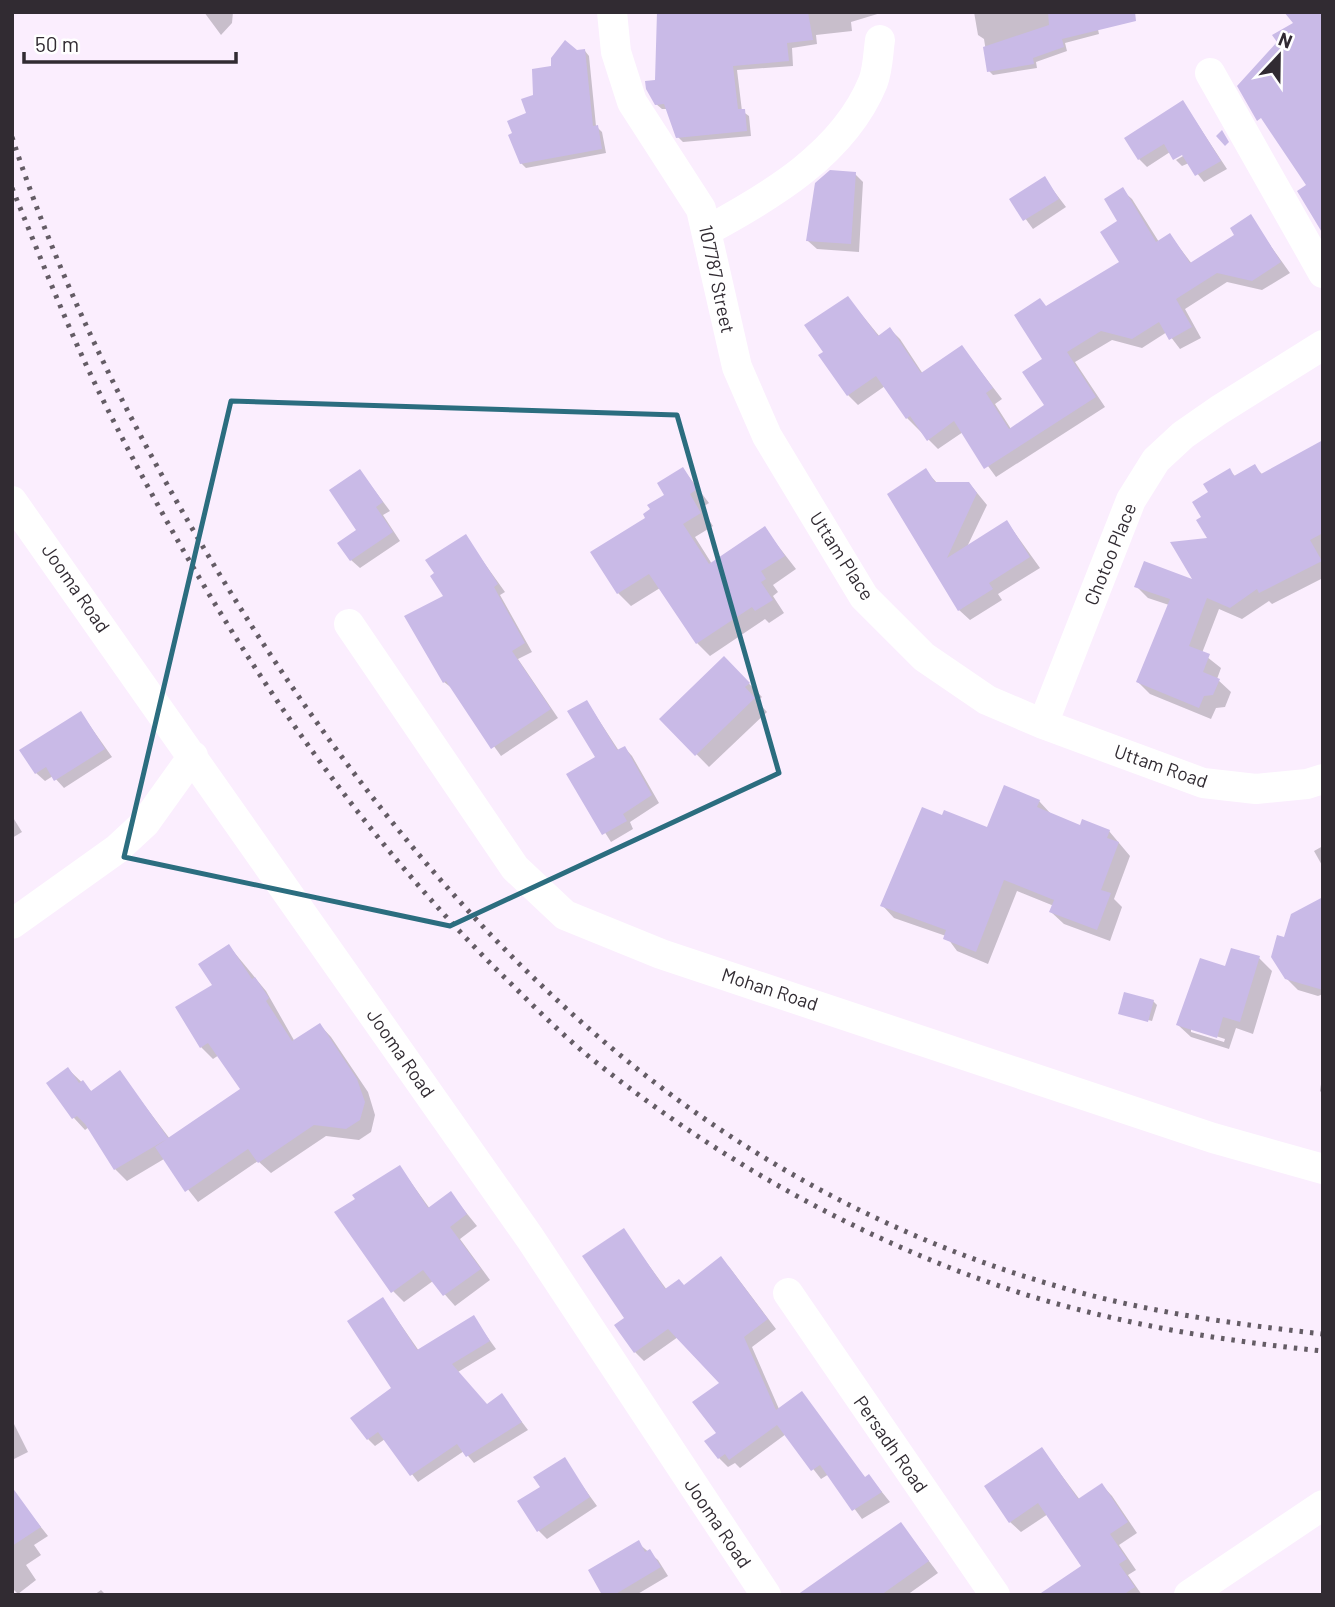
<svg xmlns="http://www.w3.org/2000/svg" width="1335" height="1607" viewBox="0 0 1335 1607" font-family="Barlow,sans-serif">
<rect width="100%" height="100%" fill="#fbeefe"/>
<path fill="#0003" fill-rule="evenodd" d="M204,12H233L232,23L221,35Z
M659,12H884L851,22L852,31L816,35L817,44L792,48L793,66L737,70L742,111L749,116L751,136L683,142L678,137L667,109H662L656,104Z
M974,12H1094L1099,34L1065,43L1067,51L1036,62L1037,68L993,75L989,71L984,39L978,35Z
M585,51L589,56L596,126L602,132L606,153L526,168L521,163L528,114L535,96L553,68L576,52Z
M1183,102L1227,169L1204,182L1189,163L1182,166L1176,160L1190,152H1170L1147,167L1139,159Z
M855,174L863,182L859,252L817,249L808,241L811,211H815Z
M1044,178L1066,207L1033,229L1011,199Z
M1122,190L1132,199L1159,242L1170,235L1192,264L1237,235L1250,217L1290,273L1262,290L1227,282L1185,309L1201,338L1180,349L1167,332L1142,348L1112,340L1075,362L1105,407L996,477L963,432L938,449L907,418L885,386L858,405L848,395L825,353L848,298L880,337L890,329L900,339L923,374L962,347L1002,399L995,404L1011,429L1046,405L1047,307L1121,262Z
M1323,441V578L1272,604L1269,601L1242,619L1219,609L1202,653L1221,668L1217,679L1231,692L1225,707L1216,708L1211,719L1150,694L1138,682L1169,605L1148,598L1136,586L1196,583L1209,540L1203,517L1210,493L1229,470L1236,477L1254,466L1263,475Z
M683,469L709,503L701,508L713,526L695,537L712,564L765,529L796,569L773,585L778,592L773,596L784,613L769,623L765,619L710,656L697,643L660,588L631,606L618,593L648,518Z
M360,471L390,511L383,515L400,541L360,568L351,560L358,530Z
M926,471L938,484L969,483L987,505L967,547L1007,522L1040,568L998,594L1002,600L970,620L959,610L889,495Z
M465,536L505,592L500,595L532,652L518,659L558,718L501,756L453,689L444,682L445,597Z
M724,658L762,697L757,701L767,712L709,767L665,722Z
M587,702L619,751L625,748L632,756L659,803L630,822L633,829L611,842L568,774L597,757Z
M81,713L112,757L64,788L53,776L45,781L36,773Z
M1039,801L1051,814L1081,827L1109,831L1130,856L1114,899L1122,907L1110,941L1064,924L1051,912L1054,906L1017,891L988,964L957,951L946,936L894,918L882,905L988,830Z
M12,816L22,832L12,838Z
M1323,846V867L1314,851Z
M1323,899V994L1318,996L1298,990L1286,978V940Z
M229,946L266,991L295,1042L320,1025L331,1037L368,1092L375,1115L371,1132L359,1140L326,1136L271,1173L258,1161L198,1202L164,1159L127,1181L115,1169L89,1127L85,1130L74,1118L49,1083L68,1069L92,1092L120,1073L170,1139L243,1089L219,1055L213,1059L201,1047L177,1008L214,986Z
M1232,950L1259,958L1272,971L1253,1034L1236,1028L1229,1049L1191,1037L1178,1025L1227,968ZM1191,1028L1225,1039L1224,1042L1191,1032Z
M1153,1001L1157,1005L1152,1021L1120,1013Z
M1323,1070V1094L1320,1091Z
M400,1167L430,1209L451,1194L477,1226L460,1239L490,1280L455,1306L433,1281L404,1302L393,1291L357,1200Z
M623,1230L667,1290L684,1286L721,1259L730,1268L776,1329L752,1347L779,1409L801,1393L866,1479L869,1476L890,1502L862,1519L829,1474L821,1479L786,1434L740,1468L735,1463L728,1467L719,1458L721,1384L678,1337L644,1361L635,1352L626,1318Z
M383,1299L419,1351L473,1317L496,1349L458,1372L487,1406L502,1396L528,1430L474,1463L464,1451L418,1482L385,1439L375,1446L368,1439L393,1389Z
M12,1420L28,1452L12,1460Z
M1042,1449L1080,1500L1102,1485L1112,1496L1137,1533L1119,1545L1136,1570L1128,1575L1142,1595H1044L1083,1567L1048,1514L1021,1532L1010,1522Z
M564,1460L597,1506L547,1539L538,1530Z
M18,1498L48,1536L34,1545L41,1555L26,1565L36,1580L18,1594L12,1588V1502Z
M901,1524L938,1573L907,1595H808Z
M638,1543L658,1560L668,1576L636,1595H604Z
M101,1590L106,1595H94Z"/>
<path fill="#c9bae7" d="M657,12H808L813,40L787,43L789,61L733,66L738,109H745L747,131L676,138L664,104L655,105L646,89L645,81L655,80Z
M1048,12H1135L1136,21L1062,39L1064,47L1033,58L1034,64L987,72L983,47L1049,25Z
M1284,12H1323V234L1297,191L1306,185L1261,118L1257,121L1237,86L1277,42L1272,35L1293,23Z
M565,40L577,50L585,49L593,126L598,125L602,149L520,164L508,135L512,133L507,121L526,113L521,99L533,95L532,69L551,66V58Z
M1183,100L1221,161L1195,176L1182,155L1173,160L1164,144L1138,160L1124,138Z
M1222,130L1229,142L1225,146L1216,136Z
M830,170L856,172L851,244L806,241L815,183Z
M1045,176L1059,199L1023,221L1009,199Z
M1123,187L1156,242L1170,233L1190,263L1234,235L1230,228L1251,214L1281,262L1252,281L1217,273L1176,299L1192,327L1169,340L1159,322L1132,339L1101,331L1067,352L1096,397L984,469L954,421L927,441L910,416L906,419L876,376L847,396L818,355L823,352L804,325L848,296L878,336L890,327L921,373L962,345L993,388L986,393L1009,429L1044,405L1022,372L1042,359L1014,315L1040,298L1046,306L1119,262L1100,232L1117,221L1104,199Z
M1323,440V533L1310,540L1322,561L1259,593L1257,589L1230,608L1207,598L1189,646L1210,654L1203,672L1220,679L1213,695L1204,696L1199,708L1136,682L1170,599L1134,587L1144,561L1192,579L1170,542L1207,538L1196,520L1201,517L1192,502L1208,492L1203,484L1230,468L1234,476L1255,464L1261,474Z
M683,467L697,489L690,494L701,513L683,524L709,564L765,526L785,556L761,571L766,579L761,582L773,600L755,611L752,607L696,644L649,574L617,594L590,552L645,518L643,514L650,509L647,505L664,495L657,483Z
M926,468L935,482H969L977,493L947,558L1007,520L1030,557L989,583L993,589L958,611L887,494Z
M360,469L383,502L376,507L393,532L350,561L337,543L356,530L329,490Z
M466,534L498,584L494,587L525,643L512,651L551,709L491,749L446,681L443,683L404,616L443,596L430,576L434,573L425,560Z
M724,656L750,683L745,687L755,698L695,756L659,719Z
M587,700L617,750L625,746L652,795L623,814L627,821L602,835L566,774L595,757L567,711Z
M81,711L105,749L54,781L46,767L35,774L19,750Z
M1004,785L1040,800L1037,807L1080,825L1082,819L1110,830L1107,838L1119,842L1101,890L1111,893L1097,930L1049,912L1054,900L1004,880L976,952L943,939L946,930L880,906L922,807L942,815L944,810L987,827Z
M1323,897V990L1285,979L1271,957L1277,935L1284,937L1291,914Z
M229,944L252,979L255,977L269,998L266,1001L292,1041L320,1023L357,1079L365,1102L360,1120L346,1129L314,1125L258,1163L248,1149L185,1192L155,1147L167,1139L114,1170L85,1124L77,1116L72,1119L46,1083L68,1067L79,1083L83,1080L91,1091L120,1070L168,1138L240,1089L208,1043L200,1048L175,1007L212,985L198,964Z
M1231,948L1260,956L1240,1022L1223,1017L1217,1038L1176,1025L1200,958L1225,966Z
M1124,992L1154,1000L1148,1022L1118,1014Z
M400,1165L428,1208L451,1191L467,1214L450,1227L481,1269L443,1296L423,1270L391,1293L334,1212L355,1199L352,1195Z
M624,1228L665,1289L679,1279L684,1285L721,1256L768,1319L744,1337L776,1410L802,1391L865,1477L869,1474L882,1492L852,1511L820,1465L811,1471L777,1425L729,1460L725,1454L718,1459L704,1441L716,1433L692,1402L719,1383L668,1329L634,1353L614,1325L624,1318L582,1256Z
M383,1297L417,1350L474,1315L490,1341L452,1364L487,1404L502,1393L522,1422L466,1457L457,1444L410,1476L378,1432L367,1440L350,1418L391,1388L347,1321Z
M1042,1447L1078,1499L1102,1483L1128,1522L1110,1534L1127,1559L1119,1564L1135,1587L1123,1595H1038L1081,1566L1038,1503L1009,1523L984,1486Z
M565,1457L590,1497L537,1532L517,1501L540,1487L533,1477Z
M12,1487L41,1527L12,1546Z
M901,1522L929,1561L881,1595H797Z
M639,1540L645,1552L650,1549L661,1567L614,1595H602L588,1570Z"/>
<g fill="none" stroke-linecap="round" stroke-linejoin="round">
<path stroke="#fff" stroke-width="30" d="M612,12L616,52L632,102L701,209L737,367L767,436L864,597L924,657L987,700L1043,724L1203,783L1256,789L1307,784L1323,779
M1210,73L1323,273
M708,230C771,196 844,153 873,82C878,69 878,54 880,40
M12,501L530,1238L766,1595
M349,624L515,868L565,915L661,954L1213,1138L1323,1169
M1043,724L1131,500L1156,460L1183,435L1219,410L1323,345
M12,924L117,849L145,823L193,756
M788,1293L995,1595
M1189,1595L1323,1505"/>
<path stroke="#645c65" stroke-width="5" stroke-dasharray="3.5 7" stroke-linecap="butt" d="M12,137C68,309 156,476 253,628C450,934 696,1181 1053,1285C1141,1311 1232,1324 1323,1334
M12,188C40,256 67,327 100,394C203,602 331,803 495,968C528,1000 560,1034 597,1063C725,1165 874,1247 1030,1296C1126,1325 1223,1341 1323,1351"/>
</g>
<path fill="none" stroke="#2b6d7f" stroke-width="5" stroke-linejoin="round" d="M231,401L677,415L779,773L450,926L124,857Z"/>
<g text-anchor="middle" stroke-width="7" stroke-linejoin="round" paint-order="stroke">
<g font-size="19" fill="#312b32" stroke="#fff">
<text transform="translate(717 279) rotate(78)" y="7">107787 Street</text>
<text transform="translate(1110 554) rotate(-68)" y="7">Chotoo Place</text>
<text transform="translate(842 556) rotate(57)" y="7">Uttam Place</text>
<text transform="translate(76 588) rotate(55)" y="7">Jooma Road</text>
<text transform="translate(1161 766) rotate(19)" y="7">Uttam Road</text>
<text transform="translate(770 989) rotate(18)" y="7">Mohan Road</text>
<text transform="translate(401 1053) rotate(55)" y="7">Jooma Road</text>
<text transform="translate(891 1444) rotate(55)" y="7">Persadh Road</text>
<text transform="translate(718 1523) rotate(56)" y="7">Jooma Road</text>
</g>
</g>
<rect width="1335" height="1607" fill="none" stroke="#312b32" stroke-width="28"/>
<g transform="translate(1279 56) rotate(22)" stroke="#ffffff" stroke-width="5" paint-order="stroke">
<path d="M0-5L12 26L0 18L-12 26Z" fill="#312b32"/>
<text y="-10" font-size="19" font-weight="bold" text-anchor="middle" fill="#312b32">N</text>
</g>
<path d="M24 52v10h212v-10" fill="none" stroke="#312b32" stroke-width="3.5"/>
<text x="35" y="52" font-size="21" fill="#312b32" stroke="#ffffff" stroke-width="5" paint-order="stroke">50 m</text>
</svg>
